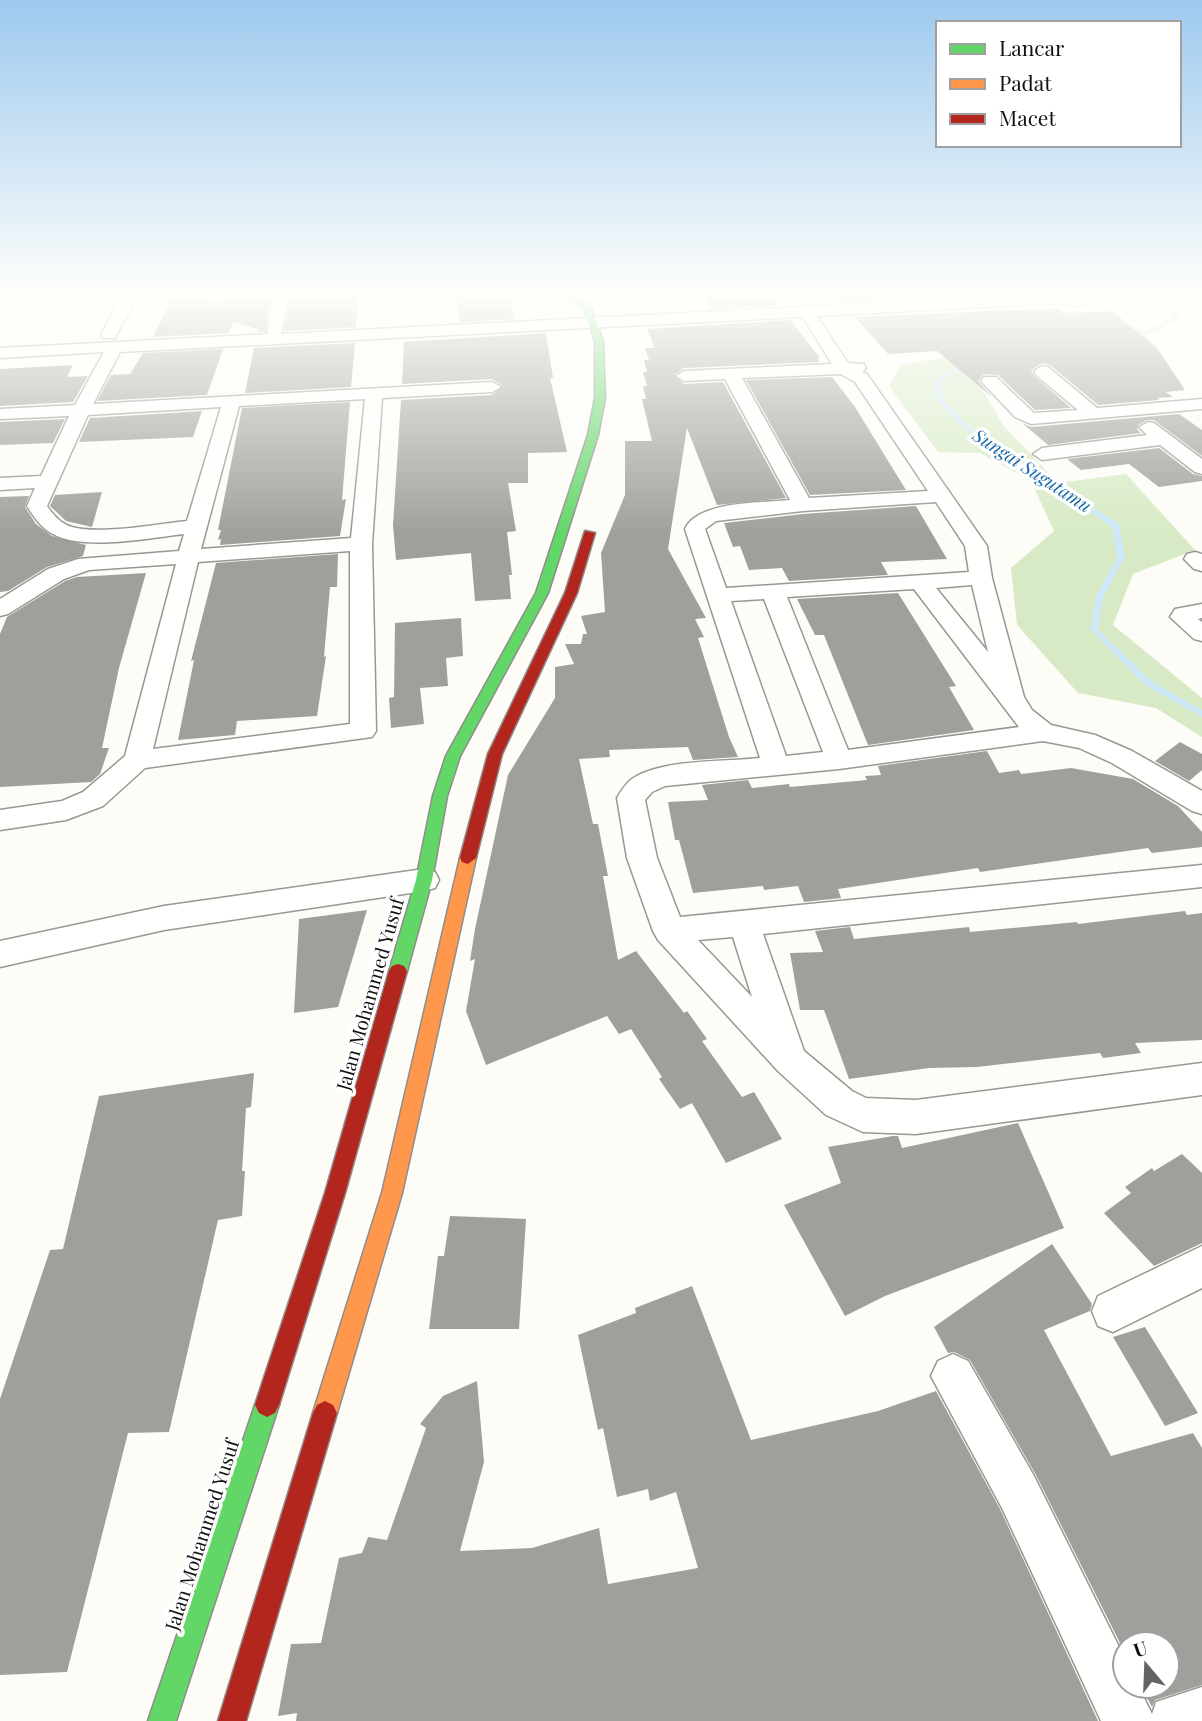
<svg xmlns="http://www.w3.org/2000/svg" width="1202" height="1721" viewBox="0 0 1202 1721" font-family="'Playfair Display',serif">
<rect width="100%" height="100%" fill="#fdfcf7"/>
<path fill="#d8eac5" d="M1141,329L1157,352L970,368L1003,425L1058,483L1126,474L1195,550L1133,574L1113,625L1202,698V737L1156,708L1078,693L1017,625L1011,568L1054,531L1031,481L980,453L938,452L889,386L900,365L1049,339Z"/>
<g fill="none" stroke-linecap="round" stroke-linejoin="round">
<path fill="#cde8f7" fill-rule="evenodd" d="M1140,294H1148L1169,302L1180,318L1153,332L1124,339V337L1149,330L1174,317L1165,304Z
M969,362L972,364L971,365L962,367L939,383L943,400L969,427L1119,524L1125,557L1104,596L1098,629L1151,681L1202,710V717L1145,685L1090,629L1096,596L1117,557L1112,527L965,429L937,401L934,381L958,364Z"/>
</g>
<path fill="#a19f9c" d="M174,294H205L202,302L271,298L265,332H257L258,329L233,322L229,333L153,337Z
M302,294H358L356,327L284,331L291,297H302Z
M456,294H509L514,319L460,322Z
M704,294H768L777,305L711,309Z
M836,294H897V299L843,302Z
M1058,308L1063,313L1112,311L1157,348L1185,390L1166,392L1173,397L1157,398L1159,400L1098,405L1050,365L1042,363L1031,370L1034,376L1071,408L1035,410L998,375L984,374L978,381L992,397L937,351L888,354L855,317Z
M790,320L820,358H817L820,362L684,368L674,375L684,384L723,382L786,498L717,505L687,428L668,549L706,618L695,619L704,637L698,638L729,737L738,757L693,760L688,747L609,750L610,757L579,759L593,824H598L608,876H603L618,960L636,951L684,1013L687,1011L707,1039L702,1041L742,1097L754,1092L782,1139L726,1163L692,1103L680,1109L659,1079L662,1077L631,1029L619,1034L607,1016L486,1065L466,1011L475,959L470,961L475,929L508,775L555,698V667L574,664L565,644H581L583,634H587L581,616L605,612L601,553L625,495V441H652L642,399H646L643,386H647L643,372H647L644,360H649L645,348H655L647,329Z
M546,333L553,378H550L567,452L528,453V483H508L516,531L507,532L512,575H509L511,599L475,601L471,553L396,560L393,525L401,400L492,395L503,386L492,379L402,384L404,342Z
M355,343L351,387L245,393L254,348Z
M223,349L207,395L97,401L111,375L130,374L143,353Z
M73,365L67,377L88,376L73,402L0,406V369Z
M832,377L855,407L906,490L810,495L746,380Z
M350,402L342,500L346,499L340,536L220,545L221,539L218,540L221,530H218L242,408Z
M202,411L193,437L79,442L90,418Z
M1179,414L1202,430V456L1154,420H1147L1138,425L1137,429L1141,433L1048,445L1022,423L1031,427Z
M65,419L53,443L0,445V422Z
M1159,448L1193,474L1202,476V481L1159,487L1129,464L1081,470L1067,459Z
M102,492L92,527L66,521L50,506L55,495Z
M29,496L25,507L36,524L52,536L86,545L83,556L47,567L8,591L0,592V497Z
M916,506L947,559L881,562L888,575L789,581L782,568L749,570L740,546L733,547L724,523L803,514Z
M338,554L337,587H330L324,657L326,656L317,716L237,721L235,735L178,740L194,660L191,661L216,563Z
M146,573L119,668L102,748H109L100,774L91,782L0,787V634L7,617L65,581L77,577Z
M898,593L956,686L949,687L974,730L868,745L824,635H815L797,599Z
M461,618L463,656L446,658L448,686L420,688L424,724L391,728L389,698L394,697L395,623Z
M1180,742L1202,754V770L1189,781L1155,761Z
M987,751L999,773L1019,770L1021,774L1071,768L1133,779L1178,806L1202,832V847L1152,853L1148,848L980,872L978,868L838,889L841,898L804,902L798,886L764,890L763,886L693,893L679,840H675L668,802L708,800L702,785L748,780L752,788L789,784L790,787L867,780L865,776L881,775L878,766Z
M367,910L338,1007L294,1013L299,919Z
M1185,911L1187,915L1202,913V1040L1135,1043L1141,1053L1103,1058L1100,1053L977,1067L929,1068L849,1079L824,1010H800L790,953L823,952L815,931L850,927L854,939L969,927L970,932L1077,922L1078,924Z
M254,1073L251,1107L246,1108L242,1171H245L242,1216L218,1220L169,1432L128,1433L67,1672L0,1675V1399L50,1250L63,1249L99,1096Z
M1018,1123L1064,1228L885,1296L845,1316L784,1205L841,1183L828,1147L893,1136H898L902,1148Z
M1182,1154L1202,1173V1243L1154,1266L1104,1213L1131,1193L1125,1187L1152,1168L1154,1171Z
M450,1216L526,1219L519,1329H429L438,1256H444Z
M1052,1244L1092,1304L1090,1311L1044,1330L1111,1456L1193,1433L1202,1448V1685L1155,1700L1152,1707L1141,1686H1167V1644H1125V1653L1036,1475L970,1360L954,1352L948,1353L934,1327Z
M692,1286L751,1440L878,1411L936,1391L1000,1509L1098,1721H296L297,1713L278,1716L291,1644L321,1643L339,1558L362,1553L368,1537L387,1540L426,1428L420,1424L443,1396L477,1381L484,1462L460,1551L532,1548L599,1528L608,1584L698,1568L676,1492L650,1501L648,1489L617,1497L603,1428L598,1430L578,1335L636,1313L635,1308Z
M1145,1327L1198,1413L1165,1426L1113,1337Z"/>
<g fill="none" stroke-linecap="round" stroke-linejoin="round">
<g stroke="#979795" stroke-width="3">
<path id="lane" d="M531,294H540L544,298L581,299L585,301L581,303L542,302Z
M1182,294H1194L1200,298L1196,300Z"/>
</g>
<g stroke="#979795" stroke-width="3">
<path id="street" d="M123,294H138L115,338H103L101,335Z
M275,294H289L281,334L1048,294L1077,297L1097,294L1096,301L1077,306L1062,303L817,316L848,363L864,364L866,368L862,372L867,374L987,546L992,578L1024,697L1032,710L1051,725L1095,735L1132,751L1202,791V814L1192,811L1112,763L1079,748L1043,741L839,769L665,786L652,792L645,800L657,858L680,917L1202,865V887L763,934L804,1051L852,1091L866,1098L916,1100L1202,1063V1095L916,1134L863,1132L826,1115L778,1071L658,940L653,931L627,858L617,798C621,791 627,781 635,777C666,759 724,762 760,758L685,529C697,501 762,503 790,500L725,379L684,381L676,376L684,371L832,364L803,317L120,352L93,404L492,382L501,387L492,392L382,398L372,544L376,731L372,737L145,768L103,806L66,820L0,830V810L62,801L83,792L125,756L176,564L89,570L64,579L8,614L0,616V599L48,569L78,559L179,551L184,534C149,538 83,551 53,534C41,528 34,517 27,506L35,488L0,490V478L41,476L69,416L0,419V409L75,405L104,352L0,358V348L269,334L267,331ZM841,374L855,382L928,491L809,498L742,378ZM365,399L351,538L201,549L239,406ZM221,407L187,521C157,524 100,535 72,527C61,524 53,515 47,506L88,415ZM936,502L965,546L969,572L726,588L705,529L716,521L803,511ZM350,551V724L153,749L198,562ZM972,585L988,652L936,588ZM914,589L1019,727L848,750L787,597ZM764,599L823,752L786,756L731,601ZM733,937L752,997L698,940Z
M1042,366L1048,367L1097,408L1202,399V409L1031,424L1015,417L981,381L984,377H996L1034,413L1078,410L1036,375L1034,371Z
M1148,422L1154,423L1202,459V474L1195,472L1160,445L1042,460L1033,454L1042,448L1147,435L1139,427Z
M1195,552L1202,554V571L1194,569L1184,559L1187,554Z
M1202,604V618L1198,619L1202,622V641L1194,639L1170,617L1175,609Z
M424,869L435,872L439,880L435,888L424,891L164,930L0,967V941L164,906Z
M1202,1246V1288L1113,1332L1098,1326L1092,1311L1098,1296Z
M953,1354L968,1361L1034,1476L1125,1659V1686H1138L1152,1714L1156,1702L1202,1687V1721H1101L1002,1508L931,1376L938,1361Z"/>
</g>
<g stroke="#8e8d8b" stroke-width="3">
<path id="fast" d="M565,294H574L590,305L603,341L605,398L598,435L548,593L460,756L447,796L432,880L407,971L404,976L398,978L392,976L389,971L416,880L433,796L446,756L536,593L588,435L595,398V341L583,308Z
M267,1393L275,1397L279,1405L176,1721H148L255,1405L259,1397Z"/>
</g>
<g stroke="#8e8d8b" stroke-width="3">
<path id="slow" d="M468,852L476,858L402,1193L337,1413L333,1421L325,1425L317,1421L313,1413L382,1193L460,858Z"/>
</g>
<g stroke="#8e8d8b" stroke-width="3">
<path id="jam" d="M585,531L595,533L577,593L502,754L476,858L468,864L462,862L460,858L488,754L565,593Z
M398,964L404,966L407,971L345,1193L279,1405L275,1413L267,1417L259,1413L255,1405L325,1193L389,971L392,966Z
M325,1401L333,1405L337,1413L246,1721H218L313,1413L317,1405Z"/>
</g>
<use href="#lane" fill="#fffffe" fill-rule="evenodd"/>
<use href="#street" fill="#fffffe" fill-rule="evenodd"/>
<use href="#fast" fill="#63d668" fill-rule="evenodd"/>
<use href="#slow" fill="#ff974d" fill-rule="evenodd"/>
<use href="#jam" fill="#b3261e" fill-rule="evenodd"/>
</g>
<linearGradient id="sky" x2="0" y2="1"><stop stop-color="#9dc9ee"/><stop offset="0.55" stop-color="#fefefb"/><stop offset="1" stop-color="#fefefb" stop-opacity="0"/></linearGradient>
<rect width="1202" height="535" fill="url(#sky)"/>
<g text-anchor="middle" stroke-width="7" stroke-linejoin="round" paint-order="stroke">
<g font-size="18" font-style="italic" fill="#1768a6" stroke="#fff">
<text transform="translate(1032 471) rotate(33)" y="6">Sungai Sugutamu</text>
</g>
<g font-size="19" fill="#111" stroke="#fff">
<text transform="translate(370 994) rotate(-74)" y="7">Jalan Mohammed Yusuf</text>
<text transform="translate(202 1535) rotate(-72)" y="7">Jalan Mohammed Yusuf</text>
</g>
</g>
<rect x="936" y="21" width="245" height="126" fill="#ffffff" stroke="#a0a0a0" stroke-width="2"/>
<rect x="950" y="44" width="35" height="10" fill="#63d668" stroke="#a0a0a0" stroke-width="2"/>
<text x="999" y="56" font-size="21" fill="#111111">Lancar</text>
<rect x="950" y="79" width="35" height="10" fill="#ff974d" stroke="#a0a0a0" stroke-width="2"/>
<text x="999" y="91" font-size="21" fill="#111111">Padat</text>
<rect x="950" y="114" width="35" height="10" fill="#b3261e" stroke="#a0a0a0" stroke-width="2"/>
<text x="999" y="126" font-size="21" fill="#111111">Macet</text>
<g transform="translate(1146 1665) rotate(341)"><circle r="33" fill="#ffffff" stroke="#a0a0a0" stroke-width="2"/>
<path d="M0-5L12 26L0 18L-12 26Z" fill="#646362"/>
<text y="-10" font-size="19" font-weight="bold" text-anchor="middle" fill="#111111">U</text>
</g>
</svg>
